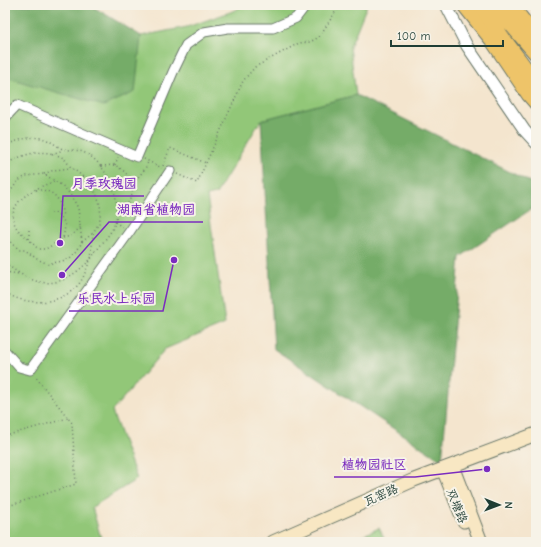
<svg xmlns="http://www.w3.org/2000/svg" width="541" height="547" viewBox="0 0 541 547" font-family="'Comic Neue','LXGW WenKai TC',sans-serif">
<rect width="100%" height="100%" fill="#f7f3e8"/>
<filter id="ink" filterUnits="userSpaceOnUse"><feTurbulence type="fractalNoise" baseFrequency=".025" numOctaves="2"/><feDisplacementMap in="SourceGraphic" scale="8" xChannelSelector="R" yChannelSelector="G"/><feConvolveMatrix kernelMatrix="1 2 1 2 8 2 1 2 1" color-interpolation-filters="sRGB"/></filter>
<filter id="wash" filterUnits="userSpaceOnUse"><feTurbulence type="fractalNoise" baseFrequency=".012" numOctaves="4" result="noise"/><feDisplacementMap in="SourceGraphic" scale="16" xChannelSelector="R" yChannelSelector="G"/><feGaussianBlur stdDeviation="0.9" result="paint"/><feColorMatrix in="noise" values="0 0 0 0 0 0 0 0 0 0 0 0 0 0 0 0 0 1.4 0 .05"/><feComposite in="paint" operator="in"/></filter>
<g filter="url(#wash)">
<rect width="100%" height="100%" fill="#f4e5ce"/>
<path fill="#92c778" stroke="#588256" d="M5,5H90L141,36L187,27L236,10L242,5H367L350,47L356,95L261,120L216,194L207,196L225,324L165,349L112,411L137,479L92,507L102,542H5Z
M379,528L386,542H349Z"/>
<path fill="#75ac68" stroke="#4a744e" d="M5,5H90L141,36L135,92L104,106L5,77Z
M356,95L536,185V206L460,257L442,461L274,349L261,120Z"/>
</g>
<g filter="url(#ink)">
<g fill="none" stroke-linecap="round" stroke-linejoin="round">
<g stroke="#6a786a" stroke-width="11">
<path id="minor" d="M5,118L17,105L137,157L173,72L186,45L204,32L228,28H273L296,18L306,5
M5,351L19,367L30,370L130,231L170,171"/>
</g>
<g stroke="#6a786a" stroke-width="13">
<path id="tertiary" d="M446,5L467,46L525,131L536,143"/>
</g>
<g stroke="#6a786a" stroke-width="15">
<path id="secondary" d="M452,466L481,542
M443,469L464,521
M273,542L414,480L536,434"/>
</g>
<g stroke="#6a786a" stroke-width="16">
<path id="primary" d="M464,5L492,40L529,95L536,103
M511,5L536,37"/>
</g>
<g stroke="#6a786a" stroke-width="17">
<path id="trunk" d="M481,5L501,36L536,83
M495,5L536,53"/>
</g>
<path stroke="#6a786a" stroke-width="1.5" stroke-dasharray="1 3" stroke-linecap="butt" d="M5,146C19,139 37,133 51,142C55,144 60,149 64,149C71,151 78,149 85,153C106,163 123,200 115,223C110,237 98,246 91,259C86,268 85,277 78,285C61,305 26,307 5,292
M52,154L63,150
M144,159L162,168
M5,165C21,154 45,147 63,158C67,161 69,166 73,169C86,178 97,190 100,205C101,210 100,219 99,223C97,227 94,230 93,234C92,242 92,251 91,259C60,290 39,290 5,263
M115,165L118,157
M101,166L115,165L125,172L133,183L132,195L128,203L117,206
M163,166L170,148L206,163
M44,174L54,170L71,168
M177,174L197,183L243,81L255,67L299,43L310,42L319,37L340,5
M133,183L145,169L148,162
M36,190C55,189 61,200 63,217
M5,199L18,181L26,176L44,174L64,187L72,197L78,208L82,242L77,251L70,258L62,261L48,264L37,259L25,250H20L12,244L5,234
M51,213L54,212C66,219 66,225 63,238L46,249H38C34,245 30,240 25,236C23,234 20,232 18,230C0,205 35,187 54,182
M115,222L124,228
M29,230V240
M63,238L71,236L81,227
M82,242L93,233
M5,272L19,274
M5,436L68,418
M5,507L76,484L72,423L35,376"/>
<use href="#minor" stroke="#fff" stroke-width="9"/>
<use href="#tertiary" stroke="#fff" stroke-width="11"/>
<use href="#secondary" stroke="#f8e7c3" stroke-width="13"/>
<use href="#primary" stroke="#eec469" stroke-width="14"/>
<use href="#trunk" stroke="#eec469" stroke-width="15"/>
</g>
</g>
<g text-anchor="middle" stroke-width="4" stroke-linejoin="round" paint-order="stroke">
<g font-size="12" fill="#1f3d34" stroke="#f7f3e8">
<text transform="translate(381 495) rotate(-24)" y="4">瓦窑路</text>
<text transform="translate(457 506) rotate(68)" y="4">双塘路</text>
</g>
</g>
<path fill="none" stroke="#7b2cbf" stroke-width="1.5" d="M60 243L63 196H144M62 275L109 222H203M174 260L163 311H69M487 469L415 477H334"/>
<g fill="#7b2cbf" stroke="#f7f3e8" stroke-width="1.5">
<circle cx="60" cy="243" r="4"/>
<circle cx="62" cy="275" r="4"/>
<circle cx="174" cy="260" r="4"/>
<circle cx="487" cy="469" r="4"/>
</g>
<g font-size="13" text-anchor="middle" font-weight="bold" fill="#7b2cbf" stroke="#f7f3e8" stroke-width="4" stroke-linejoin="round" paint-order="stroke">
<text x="104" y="188">月季玫瑰园</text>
<text x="156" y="214">湖南省植物园</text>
<text x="116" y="303">乐民水上乐园</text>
<text x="374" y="469">植物园社区</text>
</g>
<rect width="541" height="547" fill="none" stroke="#f7f3e8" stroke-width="20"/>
<g transform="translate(499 505) rotate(91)" stroke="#f7f3e8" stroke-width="3" paint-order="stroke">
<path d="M0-3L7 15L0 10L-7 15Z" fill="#1f3d34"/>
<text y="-6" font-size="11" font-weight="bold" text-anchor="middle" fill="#1f3d34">N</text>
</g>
<path d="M391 40v6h112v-6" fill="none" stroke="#1f3d34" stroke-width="2"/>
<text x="397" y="40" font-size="12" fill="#1f3d34" stroke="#f7f3e8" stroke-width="3" paint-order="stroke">100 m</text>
</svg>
